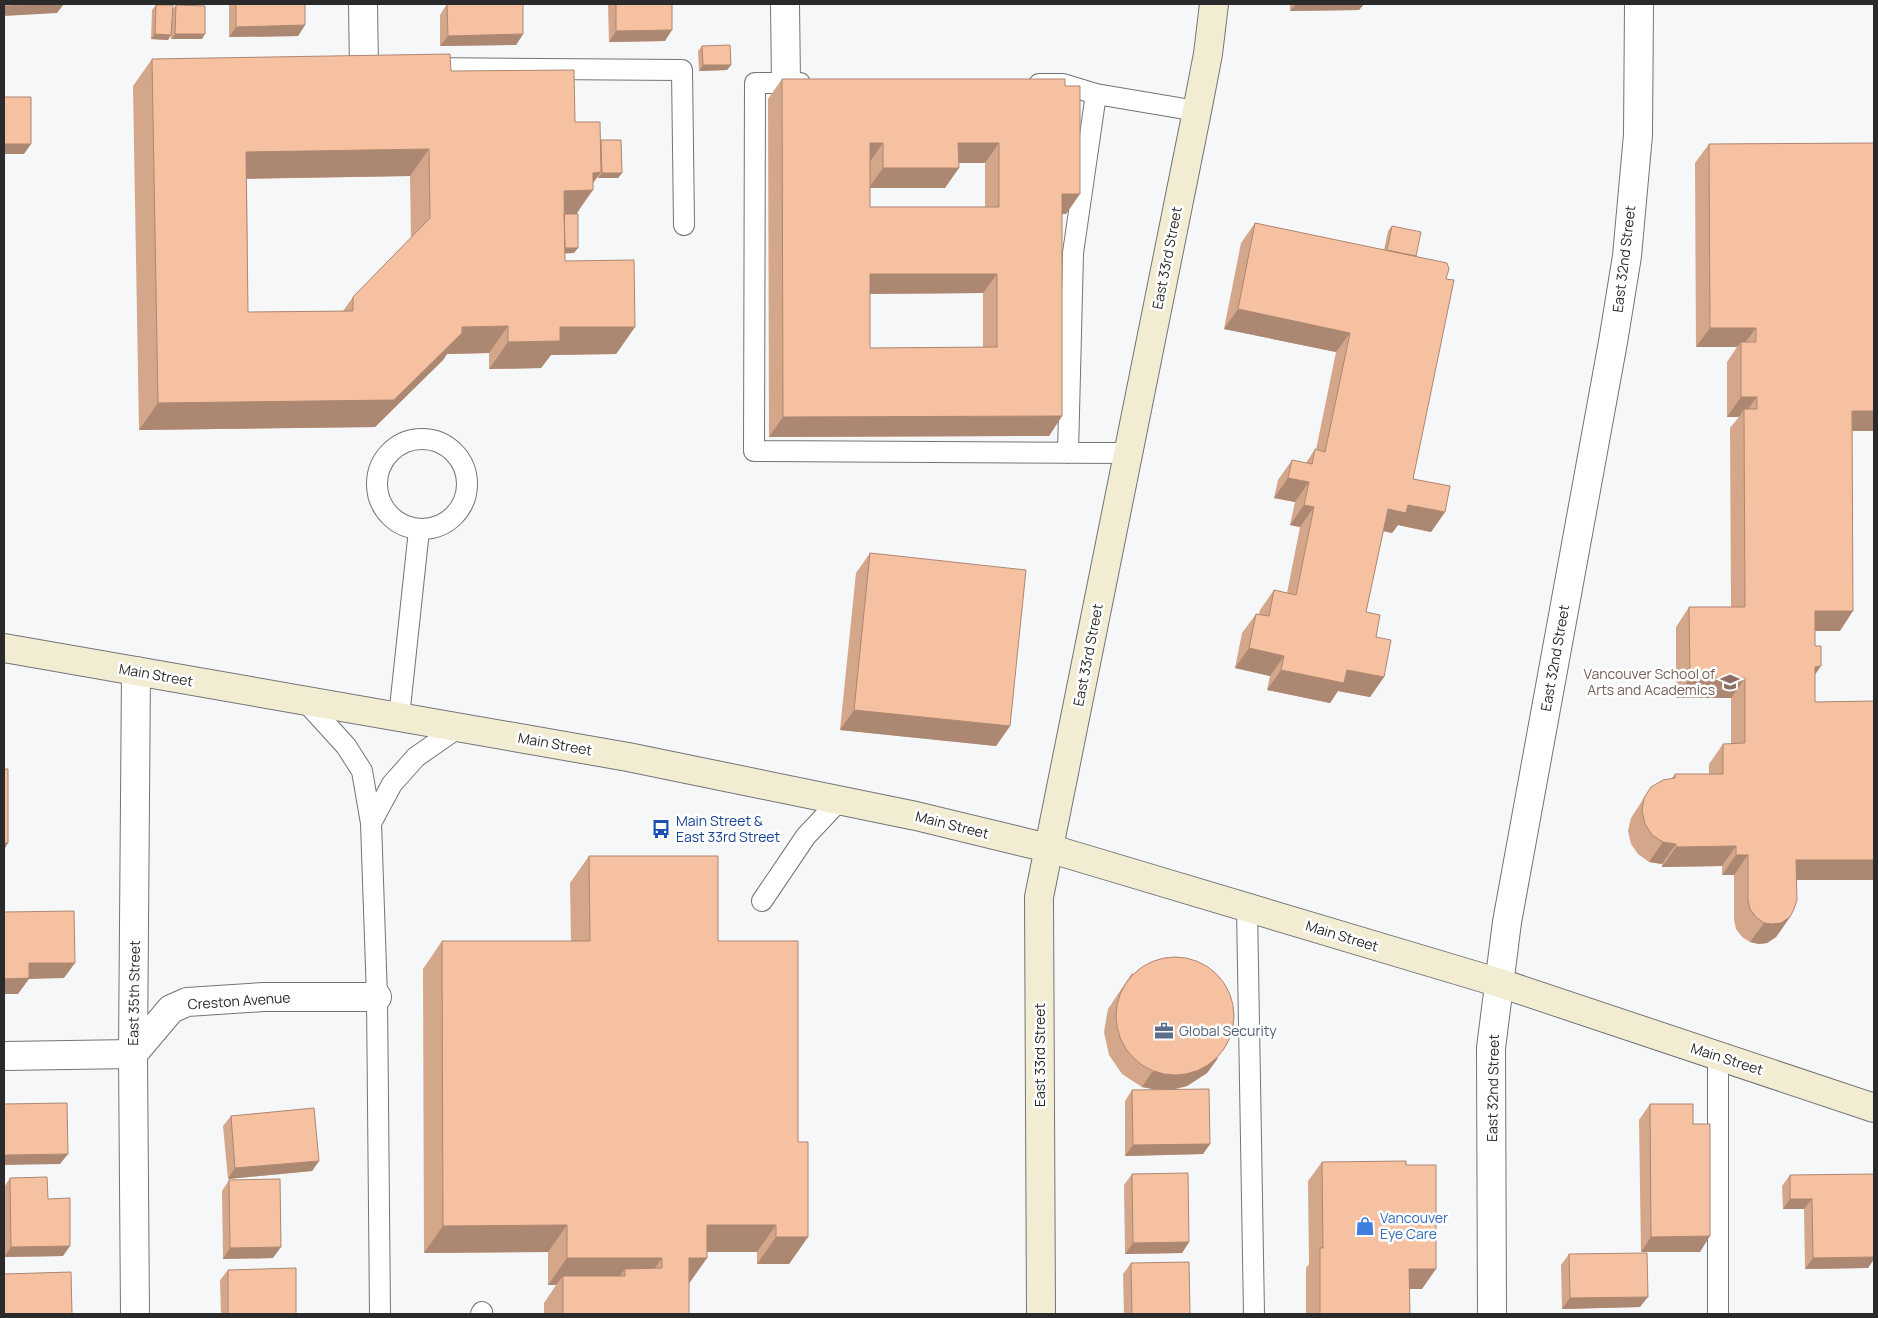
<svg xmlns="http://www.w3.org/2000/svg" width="1878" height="1318" viewBox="0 0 1878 1318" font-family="Manrope,sans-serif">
<rect width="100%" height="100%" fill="#f6f7f9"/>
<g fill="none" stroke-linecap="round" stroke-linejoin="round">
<g stroke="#737476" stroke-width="22">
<path id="lane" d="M424,68L682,70L684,225
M800,83H755L754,451L1129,453
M1039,84H1063L1096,94L1197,111
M377 484a45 45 0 1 1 90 0a45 45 0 1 1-90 0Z
M1068,453L1073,253L1096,94
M305,701L346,746L362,771L371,823L377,997L380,1314
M399,717L419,530
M371,823L392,784L416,757L459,727
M762,901L806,836L840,800
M1247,908L1254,1314
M481,1314L482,1312
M1718,1314V1055"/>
</g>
<g stroke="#737476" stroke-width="30">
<path id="street" d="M363,4L364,68
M785,4L786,83
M4,1056L133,1054L171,1009L187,1002L264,997H377
M135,1314L133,1054L136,671
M1492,1314L1491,1048L1507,922L1613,342L1627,256L1638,135L1639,4"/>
</g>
<g stroke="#737476" stroke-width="30">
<path id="secondary" d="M4,648L628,757L916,816L1048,848L1500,983L1874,1108
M1041,1314L1039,897L1197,111L1208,54L1214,4"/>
</g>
<use href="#lane" stroke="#fff" stroke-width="20"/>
<use href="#street" stroke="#fff" stroke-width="28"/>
<use href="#secondary" stroke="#f2ecd2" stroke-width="28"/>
</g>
<path fill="#d4a68a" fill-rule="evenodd" d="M229,4H305V25L298,36L229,37Z
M447,4L523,34L516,45L440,46V15Z
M608,4H672L665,41L609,42Z
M1290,4H1364L1359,10L1290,11Z
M156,5L172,10L176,5L202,39H171V35L168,40L151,39L152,10Z
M702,46L731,65L727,70L699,71L698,51Z
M152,59L451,71L575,122L600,142L601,140L622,173L618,178H598V176L593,183L577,214L574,253H565V261L635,327L616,354L551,355L541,368L489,369V353L447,354L443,360L375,427L139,430L133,86ZM410,176L411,238L353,297L343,311L248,312L247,179Z
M782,79H1065L1066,214H1062V416L1049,436L769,437L768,99ZM958,163H985V207H870V188H945ZM983,293V347L870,348V294Z
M1874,143V431H1852L1840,631H1815V702L1874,701V880H1796L1790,917L1776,937L1767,943L1759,944L1750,942L1742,937L1736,929L1734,920V875H1722V866L1662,867V864L1649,862L1638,854L1631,844L1628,831L1631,818L1651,787L1672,778L1675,774H1709V764L1723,744H1731V698H1676V627L1689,607H1731L1730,428L1739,417H1727V362L1737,347H1696L1695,163L1709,144Z
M1255,223L1384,250L1388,231L1392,226L1416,256L1446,279L1413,479L1445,512L1431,532L1398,525L1392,533L1383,531L1366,612L1376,637L1384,677L1370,697L1338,691L1330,703L1267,690L1270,676L1235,668L1242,633L1256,614H1259L1260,610L1274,590L1287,593L1300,527L1290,525L1295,502L1274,498L1278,480L1292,460L1306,463L1315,449L1316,450L1336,352L1224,329L1241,243Z
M870,553L1010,726L996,746L840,730L856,573Z
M589,856L718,941L798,1142L808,1237L789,1264H757V1252H707V1258L689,1283V1314H544V1303L556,1285H548V1252L424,1253L423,969L442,941H571L570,883Z
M1132,973L1218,1058L1207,1073L1187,1086L1173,1090L1210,1144L1203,1154L1125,1156V1101L1132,1090H1156L1142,1087L1122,1074L1109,1055L1104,1032L1108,1009Z
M1650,1104L1693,1124L1700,1252H1641L1639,1120Z
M231,1116L319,1161L312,1171L228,1179L223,1126Z
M1322,1162L1422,1289H1409L1410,1314H1306V1268L1309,1264L1308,1181Z
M1132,1174L1189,1242L1182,1253L1125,1254L1124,1185Z
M1790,1175L1874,1257V1259L1868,1268L1805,1269L1804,1209H1783L1782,1186Z
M10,1178L48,1199L63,1256L4,1257V1187Z
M229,1180L273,1258L223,1259L222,1191Z
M1569,1254L1640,1307L1562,1309L1561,1265Z
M1131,1263L1190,1314H1124L1123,1274Z
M228,1270L296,1314H221L220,1280Z"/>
<path fill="#ac8771" d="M46,4H64L57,13L4,16V7L5,6Z
M1296,4H1364L1359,10L1290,11Z
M305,25L298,36L229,37L236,27Z
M672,30L665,41L609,42L616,31Z
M155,34L171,35L168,40L151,39Z
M175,34H205L202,39H171Z
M523,34L516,45L440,46L448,36Z
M703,65H731L727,70L699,71Z
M870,143H883L869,163Z
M958,143H999L985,163H944Z
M4,144H31L24,154H4Z
M429,149L410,176L227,179L246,152Z
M883,168H959L945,188H869Z
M601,172L588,190H593L574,217L560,218L564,191L593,173Z
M602,173H622L618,178H598Z
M1062,194H1080L1066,214H1048Z
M560,248H578L574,253L556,254Z
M870,274H997L983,293L856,294Z
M1238,309L1350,333L1336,352L1224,329Z
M508,326L489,353L447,354L443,360L375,427L139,430L158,403L462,327Z
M560,327H635L616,354L551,355L541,368L489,369L508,342Z
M1710,328H1756L1742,347L1741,342L1737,347H1696Z
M1741,397H1757L1744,414V409L1739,417H1727Z
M1852,411H1874V431H1838Z
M1062,416L1049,436L769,437L783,417Z
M1288,478L1309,482L1295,502L1274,498Z
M1304,505L1314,507L1300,527L1290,525Z
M1408,505L1445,512L1431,532L1398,525L1392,533L1374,529L1388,509Z
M1815,611H1853L1840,631H1801Z
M1249,648L1284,656L1270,676L1235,668Z
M1821,666L1807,686L1815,667Z
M1281,670H1347L1384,677L1370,697L1338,691L1330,703L1267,690Z
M1690,678H1745L1731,698H1676Z
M854,710L1010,726L996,746L840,730Z
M1663,842L1676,844L1662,864L1649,862Z
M4,843H8L4,850Z
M1736,846L1722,866L1662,867L1676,847Z
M1736,855H1748L1734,875H1722Z
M1796,860H1874V880H1782Z
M1790,917L1776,937L1767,943L1759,944L1750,942L1764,923Z
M29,963H75L64,978L29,979L18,994H4V979Z
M1218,1058L1207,1073L1187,1086L1165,1091L1142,1087L1152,1072Z
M1210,1144L1203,1154L1125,1156L1133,1145Z
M68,1154L60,1164L4,1165V1155Z
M319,1161L312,1171L228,1179L235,1168Z
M1790,1199H1812L1804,1209H1783Z
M567,1225L548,1252L424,1253L443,1226Z
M707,1225H776L757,1252H688Z
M1710,1236L1700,1252H1641L1651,1237Z
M776,1237H808L789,1264H757Z
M1189,1242L1182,1253L1125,1254L1133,1243Z
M70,1246L63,1256L4,1257L11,1247Z
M281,1247L273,1258L223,1259L230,1248Z
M1874,1257V1259L1868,1268L1805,1269L1813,1258Z
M567,1258H662L643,1285L625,1276V1269L613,1285L563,1276L556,1285H548Z
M689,1258H707L688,1285Z
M1409,1269H1436L1422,1289H1396Z
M1648,1297L1640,1307L1562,1309L1570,1298Z"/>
<path fill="#f6c1a1" stroke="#ac8771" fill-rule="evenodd" d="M5,4H46L5,6Z
M236,4H305V25L236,27Z
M447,4H523V34L448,36Z
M616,4H672V30L616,31Z
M156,5H173L171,35L155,34Z
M176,5L205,6V34H175Z
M730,45L731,65H703L702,46Z
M450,54L451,71L574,70L575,122H600L601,172L593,173V190L564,191L565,261L634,260L635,327H560V341L508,342V326L462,327V333L394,400L158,403L152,59ZM429,149L430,218L353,297V311L248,312L246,152Z
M782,79H1065V86H1080V194H1062V416L783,417ZM870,143H883V168H959L958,143H999V207H870ZM870,274H997V347L870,348Z
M4,97H31V144H4Z
M601,140H621L622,173H602Z
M1874,143V411H1852L1853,611H1815V646H1821V666L1815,667V702L1874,701V860H1796L1797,900L1794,909L1790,917L1781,923L1772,924L1764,923L1756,917L1750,909L1748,900V855H1736V846L1676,847V844L1663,842L1652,835L1645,824L1642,811L1644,798L1651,787L1663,780L1675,778V774H1723V744L1745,743V678H1690L1689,607H1745L1744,409H1757V397H1741V342H1756V328H1710L1709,144Z
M564,214H578V248H565Z
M1255,223L1447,263L1449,269L1446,279L1454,280L1413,479L1450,486L1445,512L1408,505L1406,513L1388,509L1366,612L1380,615L1376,637L1391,640L1384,677L1347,670L1344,683L1281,670L1284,656L1249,648L1256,614L1269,616L1274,590L1296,595L1314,507L1304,505L1309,482L1288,478L1292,460L1312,464L1315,449L1325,452L1350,333L1238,309Z
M1392,226L1421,232L1416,256L1387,250Z
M870,553L1026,570L1010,726L854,710Z
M4,769H8V843H4Z
M589,856H718V941H798V1142H808V1237H776V1225H707V1258H689V1314H563V1276H625V1269L662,1268V1258H567V1225L443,1226L442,941H590Z
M74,911L75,963H29V978L4,979V912Z
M1116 1016a59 59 0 1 1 118 0a59 59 0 1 1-118 0Z
M1209,1089L1210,1144L1133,1145L1132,1090Z
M67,1103L68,1154L4,1155V1104Z
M1650,1104H1693V1124H1710V1236L1651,1237Z
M314,1108L319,1161L235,1168L231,1116Z
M1406,1161V1165H1436V1269H1409L1410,1314H1320V1248H1323L1322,1162Z
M1188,1173L1189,1242L1133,1243L1132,1174Z
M1874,1174V1257L1813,1258L1812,1199H1790V1175Z
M47,1177L48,1199L70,1198V1246L11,1247L10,1178Z
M280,1179L281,1247L230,1248L229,1180Z
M1647,1253L1648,1297L1570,1298L1569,1254Z
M1189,1262L1190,1314H1132L1131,1263Z
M296,1268V1314H228V1270Z
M71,1272L72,1314H4V1274Z"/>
<defs>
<g id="school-bare" transform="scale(1.5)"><path d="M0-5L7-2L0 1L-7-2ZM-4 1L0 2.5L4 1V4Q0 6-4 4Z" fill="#8d6e63" stroke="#fff" stroke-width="2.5" paint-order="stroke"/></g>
<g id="bus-bare" transform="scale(1.5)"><path d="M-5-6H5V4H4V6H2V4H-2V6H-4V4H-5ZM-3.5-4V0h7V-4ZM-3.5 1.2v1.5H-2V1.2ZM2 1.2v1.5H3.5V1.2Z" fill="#1a4fb4" stroke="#fff" stroke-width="2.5" paint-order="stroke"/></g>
<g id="office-bare" transform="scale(1.5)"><path d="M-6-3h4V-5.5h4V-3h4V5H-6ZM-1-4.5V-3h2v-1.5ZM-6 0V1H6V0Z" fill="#5c6f8a" stroke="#fff" stroke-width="2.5" paint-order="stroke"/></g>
<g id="shop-bare" transform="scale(1.5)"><path d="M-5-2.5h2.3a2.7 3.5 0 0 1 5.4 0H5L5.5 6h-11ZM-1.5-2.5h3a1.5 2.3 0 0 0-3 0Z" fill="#3f7fe0" stroke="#fff" stroke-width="2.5" paint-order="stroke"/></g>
</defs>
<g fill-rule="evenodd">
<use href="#school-bare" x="1730" y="682"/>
<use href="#bus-bare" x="661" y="829"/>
<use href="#office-bare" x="1164" y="1031"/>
<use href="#shop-bare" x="1365" y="1226"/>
</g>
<g text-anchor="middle" stroke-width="5" stroke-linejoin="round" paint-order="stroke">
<g font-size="14" fill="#2a2a2b" stroke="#fff">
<text transform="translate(1167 258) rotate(-79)" y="5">East 33rd Street</text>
<text transform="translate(1624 259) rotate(-83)" y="5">East 32nd Street</text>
<text transform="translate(1088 655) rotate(-79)" y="5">East 33rd Street</text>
<text transform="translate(1555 658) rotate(-80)" y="5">East 32nd Street</text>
<text transform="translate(156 675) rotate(10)" y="5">Main Street</text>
<text transform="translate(555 744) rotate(10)" y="5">Main Street</text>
<text transform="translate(952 825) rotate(14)" y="5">Main Street</text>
<text transform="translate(1342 936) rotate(17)" y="5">Main Street</text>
<text transform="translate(134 993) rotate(-89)" y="5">East 35th Street</text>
<text transform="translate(239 1001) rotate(-4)" y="5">Creston Avenue</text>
<text transform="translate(1040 1055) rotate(-90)" y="5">East 33rd Street</text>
<text transform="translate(1727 1059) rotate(18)" y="5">Main Street</text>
<text transform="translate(1493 1088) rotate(-89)" y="5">East 32nd Street</text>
</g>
<g font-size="14" fill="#785e54" stroke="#fff" text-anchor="end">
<text x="1715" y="679">Vancouver School of<tspan x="1715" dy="16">Arts and Academics</tspan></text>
</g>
<g font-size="14" fill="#164399" stroke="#fff" text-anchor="start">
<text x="676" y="826">Main Street &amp;<tspan x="676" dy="16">East 33rd Street</tspan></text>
</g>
<g font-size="14" fill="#4e5e75" stroke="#fff" text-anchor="start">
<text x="1179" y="1036">Global Security</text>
</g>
<g font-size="14" fill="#366cbe" stroke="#fff" text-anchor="start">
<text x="1380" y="1223">Vancouver<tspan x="1380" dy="16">Eye Care</tspan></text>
</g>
</g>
<rect width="1878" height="1318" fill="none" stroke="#2a2a2b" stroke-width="10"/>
</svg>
